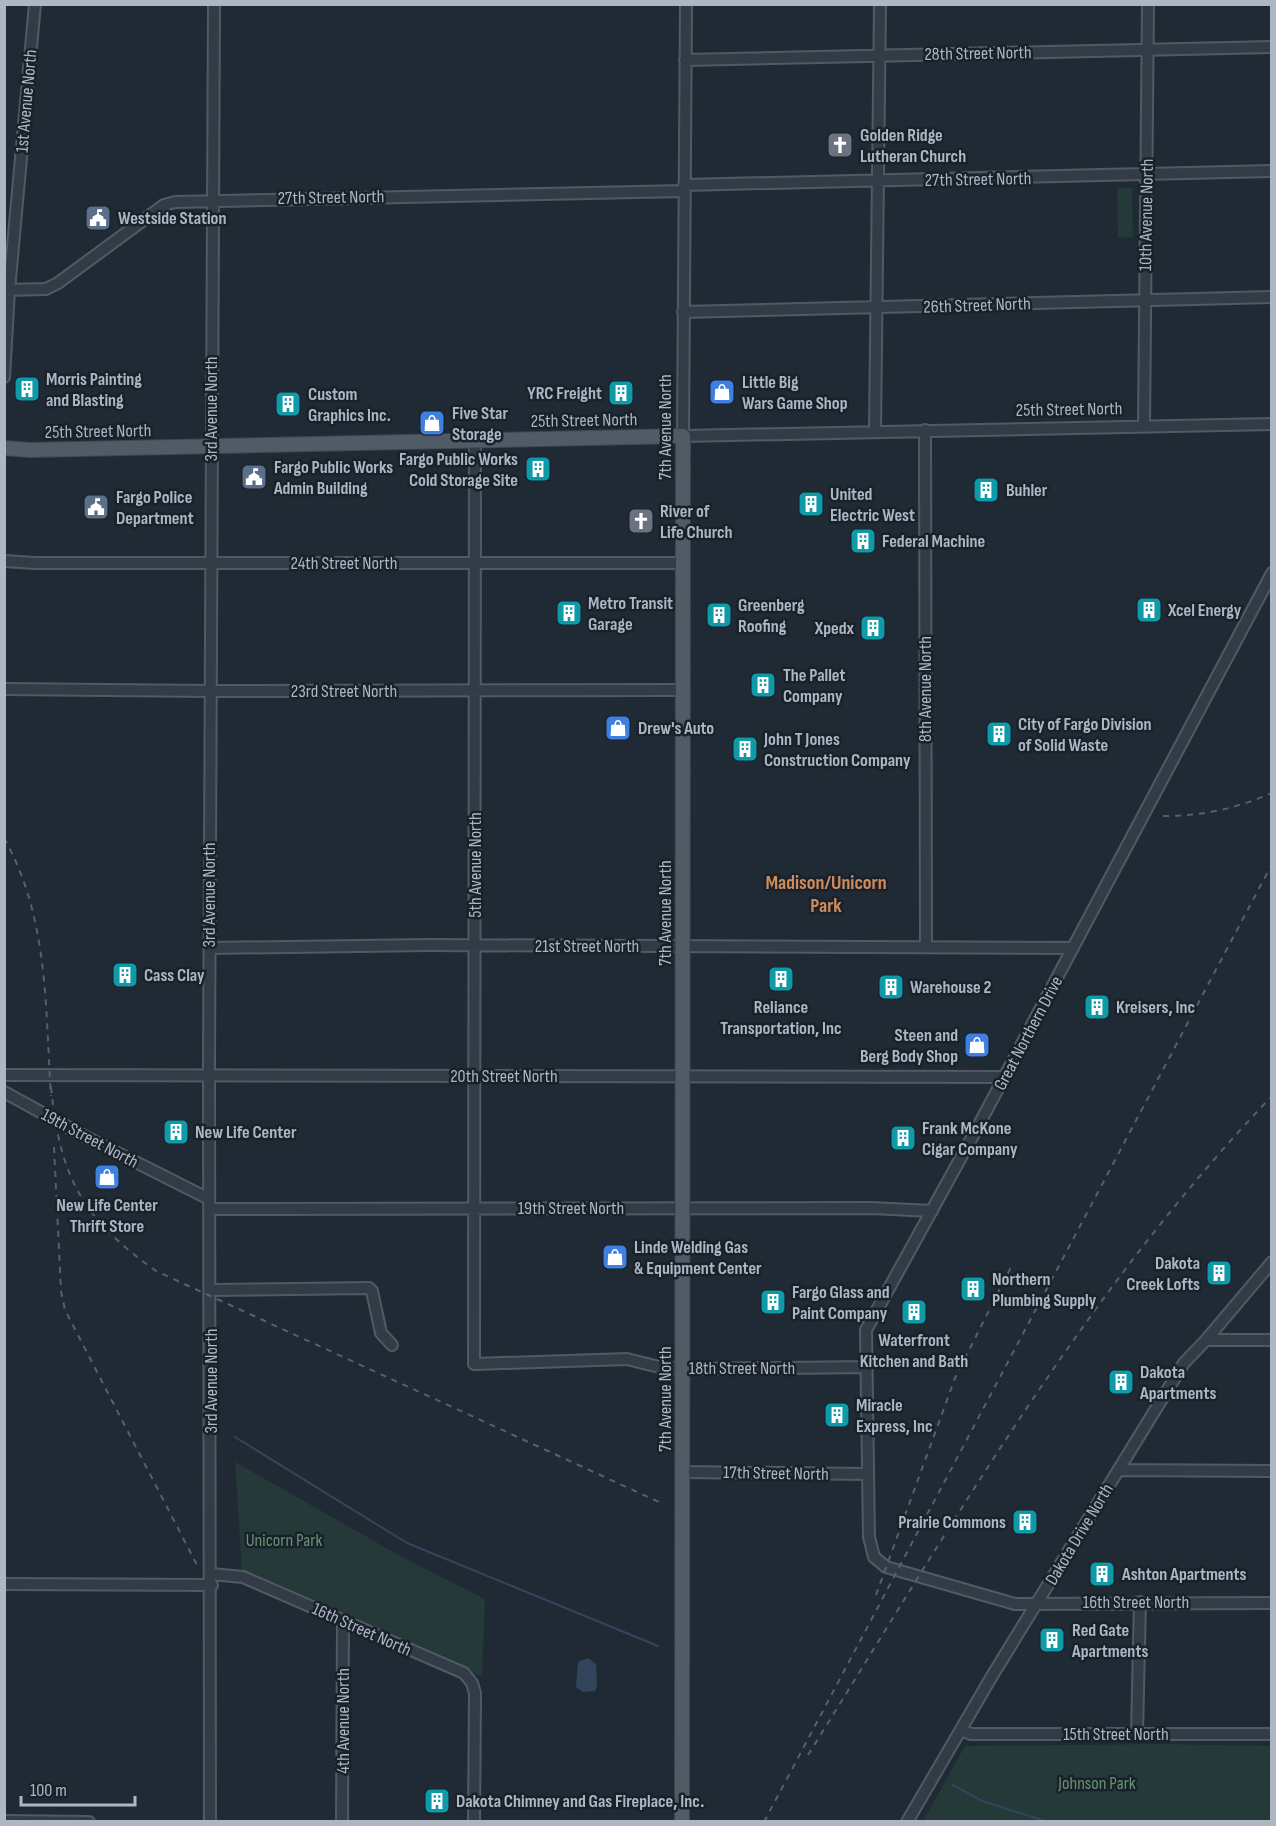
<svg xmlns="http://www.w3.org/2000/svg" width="1276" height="1826" viewBox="0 0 1276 1826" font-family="'Sofia Sans Condensed',sans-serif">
<rect width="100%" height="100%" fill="#202a35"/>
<path fill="#253939" d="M1117,188H1132L1133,237L1118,238Z
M235,1462L404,1558L483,1598L485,1601L482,1674L479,1676L458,1662L242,1570Z
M1164,1744L1271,1746V1821H923L965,1746Z"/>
<path fill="#33455d" d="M588,1658L596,1664L597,1686L595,1691L583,1692L576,1687L578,1662Z"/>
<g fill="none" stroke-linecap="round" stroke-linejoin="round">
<path stroke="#33455d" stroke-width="2" d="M235,1437L407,1543L658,1646
M953,1785L982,1801L1048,1822"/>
<g stroke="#515964" stroke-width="14">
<path id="minor" d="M686,4L683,436L1272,424
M685,60L1272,47
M684,185L1272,171
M4,290L46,289L58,283L164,205L175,202L684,191
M683,312L1272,297
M4,377L9,290L35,4
M1144,425L1148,4
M925,430L926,947
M875,431L880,4
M475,441L474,1364L627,1359L655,1366L682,1369L867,1367
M4,561L35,563H683
M1272,573L975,1132L866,1330L869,1537L874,1557L886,1567L1015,1604L1272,1603
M4,689L210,691L683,690
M209,948L428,945L1073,948
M4,1075L1004,1077
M4,1092L86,1137L209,1199
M209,1209L871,1208L932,1211
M211,1290L369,1288L372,1291L381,1333L392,1345
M1206,1340H1272
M1118,1470L1272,1471
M683,1472L868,1474
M211,1574L243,1577L464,1673L472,1683L475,1693L474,1822
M4,1584L212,1585
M961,1730L971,1734H1272
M1137,1734L1140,1602
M4,1821L89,1822
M210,1822L209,1064L214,4
M342,1822L343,1620
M907,1822L992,1676L1184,1363L1206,1340L1272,1262"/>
</g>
<g stroke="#3d4550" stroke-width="16">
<path id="major" d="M4,448L30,450L683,436L682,1822"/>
</g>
<use href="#minor" stroke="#333c46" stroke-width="10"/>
<use href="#major" stroke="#515b66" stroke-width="14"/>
<path stroke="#55606d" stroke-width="2" stroke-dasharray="6 6" stroke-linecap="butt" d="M1163,816C1202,816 1235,809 1272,793
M4,838C49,918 45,1007 51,1096
M51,1087C60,1178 82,1218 156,1271L659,1502
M54,1147L61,1291L65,1310L198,1567
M876,1595L955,1378L1012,1265
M808,1755C950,1528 1085,1291 1272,1096
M764,1822L1272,864"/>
</g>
<defs>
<g id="church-square" transform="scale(1.35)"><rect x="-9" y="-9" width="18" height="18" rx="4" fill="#6b7280" stroke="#19212b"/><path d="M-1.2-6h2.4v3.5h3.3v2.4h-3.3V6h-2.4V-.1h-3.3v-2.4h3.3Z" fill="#fff"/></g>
<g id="civic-square" transform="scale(1.35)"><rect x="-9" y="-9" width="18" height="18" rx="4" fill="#5c6f8a" stroke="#19212b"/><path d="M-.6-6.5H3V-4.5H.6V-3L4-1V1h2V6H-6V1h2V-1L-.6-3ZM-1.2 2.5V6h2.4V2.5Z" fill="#fff"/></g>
<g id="building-square" transform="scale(1.35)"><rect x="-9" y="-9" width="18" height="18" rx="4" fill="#0f9aa8" stroke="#19212b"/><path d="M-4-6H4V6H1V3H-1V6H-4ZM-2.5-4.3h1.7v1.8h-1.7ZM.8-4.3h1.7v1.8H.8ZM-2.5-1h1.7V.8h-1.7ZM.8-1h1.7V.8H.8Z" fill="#fff"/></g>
<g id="shop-square" transform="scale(1.35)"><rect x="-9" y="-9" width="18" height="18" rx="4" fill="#3f7fe0" stroke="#19212b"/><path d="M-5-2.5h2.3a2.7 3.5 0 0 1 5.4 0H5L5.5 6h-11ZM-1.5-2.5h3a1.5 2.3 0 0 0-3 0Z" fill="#fff"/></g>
</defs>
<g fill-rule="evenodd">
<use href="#church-square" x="840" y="145"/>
<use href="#civic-square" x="98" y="218"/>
<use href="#building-square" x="27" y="389"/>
<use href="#shop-square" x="722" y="392"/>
<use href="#building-square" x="621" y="393"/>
<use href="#building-square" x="288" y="404"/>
<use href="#shop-square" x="432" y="423"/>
<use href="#building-square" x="538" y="469"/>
<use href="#civic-square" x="254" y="477"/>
<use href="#building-square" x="986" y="490"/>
<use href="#building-square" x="811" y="504"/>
<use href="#civic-square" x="96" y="507"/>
<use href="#church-square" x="641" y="521"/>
<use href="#building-square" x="863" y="541"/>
<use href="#building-square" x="1149" y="610"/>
<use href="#building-square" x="569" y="613"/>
<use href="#building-square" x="719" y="615"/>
<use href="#building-square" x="873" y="628"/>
<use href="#building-square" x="763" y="685"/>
<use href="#shop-square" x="618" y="728"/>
<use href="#building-square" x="999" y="734"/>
<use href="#building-square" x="745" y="749"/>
<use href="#building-square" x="125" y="975"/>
<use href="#building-square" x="781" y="979"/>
<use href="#building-square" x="891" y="987"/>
<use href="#building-square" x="1097" y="1007"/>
<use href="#shop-square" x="977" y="1045"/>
<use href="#building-square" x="176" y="1132"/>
<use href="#building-square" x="903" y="1138"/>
<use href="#shop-square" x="107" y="1177"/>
<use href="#shop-square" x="615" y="1257"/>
<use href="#building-square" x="1219" y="1273"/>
<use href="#building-square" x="973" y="1289"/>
<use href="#building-square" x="773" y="1302"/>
<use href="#building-square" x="914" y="1312"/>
<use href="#building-square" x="1121" y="1382"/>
<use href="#building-square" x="837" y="1415"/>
<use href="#building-square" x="1025" y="1522"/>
<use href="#building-square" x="1102" y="1574"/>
<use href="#building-square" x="1052" y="1640"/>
<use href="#building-square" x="437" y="1801"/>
</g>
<g text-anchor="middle" stroke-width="5" stroke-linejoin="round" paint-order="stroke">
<g font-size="18" fill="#adb6c3" stroke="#19212b">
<text transform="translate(978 53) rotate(-1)" y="6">28th Street North</text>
<text transform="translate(26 101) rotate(-85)" y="6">1st Avenue North</text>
<text transform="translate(978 179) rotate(-1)" y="6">27th Street North</text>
<text transform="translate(331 197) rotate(-1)" y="6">27th Street North</text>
<text transform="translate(1146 215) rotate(-89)" y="6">10th Avenue North</text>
<text transform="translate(977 305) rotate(-2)" y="6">26th Street North</text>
<text transform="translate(211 409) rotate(-90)" y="6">3rd Avenue North</text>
<text transform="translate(1069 409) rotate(-1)" y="6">25th Street North</text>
<text transform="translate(584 420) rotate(-1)" y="6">25th Street North</text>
<text transform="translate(665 427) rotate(-90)" y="6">7th Avenue North</text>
<text transform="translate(98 431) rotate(-1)" y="6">25th Street North</text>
<text x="344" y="569">24th Street North</text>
<text transform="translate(925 689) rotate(-90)" y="6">8th Avenue North</text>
<text x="344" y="697">23rd Street North</text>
<text transform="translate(475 865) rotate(-90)" y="6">5th Avenue North</text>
<text transform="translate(209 895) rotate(-90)" y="6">3rd Avenue North</text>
<text transform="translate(665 913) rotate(-90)" y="6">7th Avenue North</text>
<text x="587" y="952">21st Street North</text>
<text transform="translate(1028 1033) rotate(-62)" y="6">Great Northern Drive</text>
<text x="504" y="1082">20th Street North</text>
<text transform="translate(90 1138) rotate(28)" y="6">19th Street North</text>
<text x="571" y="1214">19th Street North</text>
<text x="742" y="1374">18th Street North</text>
<text transform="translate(211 1381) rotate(-90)" y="6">3rd Avenue North</text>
<text transform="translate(665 1399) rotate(-90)" y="6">7th Avenue North</text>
<text transform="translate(776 1473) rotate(1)" y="6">17th Street North</text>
<text transform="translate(1079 1534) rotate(-59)" y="6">Dakota Drive North</text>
<text x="1136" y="1608">16th Street North</text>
<text transform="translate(362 1629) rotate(24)" y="6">16th Street North</text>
<text transform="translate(343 1721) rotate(-90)" y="6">4th Avenue North</text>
<text x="1116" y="1740">15th Street North</text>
</g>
<g font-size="18" font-weight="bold" fill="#adb6c3" stroke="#19212b" text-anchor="start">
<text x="860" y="141">Golden Ridge<tspan x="860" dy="21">Lutheran Church</tspan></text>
<text x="118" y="224">Westside Station</text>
<text x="46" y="385">Morris Painting<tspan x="46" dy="21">and Blasting</tspan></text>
<text x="742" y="388">Little Big<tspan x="742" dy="21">Wars Game Shop</tspan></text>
<text x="602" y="399" text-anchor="end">YRC Freight</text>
<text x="308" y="400">Custom<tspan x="308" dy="21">Graphics Inc.</tspan></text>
<text x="452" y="419">Five Star<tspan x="452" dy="21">Storage</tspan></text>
<text x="518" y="465" text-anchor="end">Fargo Public Works<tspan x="518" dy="21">Cold Storage Site</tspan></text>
<text x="274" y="473">Fargo Public Works<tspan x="274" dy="21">Admin Building</tspan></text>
<text x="1006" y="496">Buhler</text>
<text x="830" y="500">United<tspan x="830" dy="21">Electric West</tspan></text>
<text x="116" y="503">Fargo Police<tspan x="116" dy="21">Department</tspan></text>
<text x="660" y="517">River of<tspan x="660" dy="21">Life Church</tspan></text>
<text x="882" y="547">Federal Machine</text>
<text x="588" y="609">Metro Transit<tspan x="588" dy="21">Garage</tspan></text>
<text x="738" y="611">Greenberg<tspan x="738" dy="21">Roofing</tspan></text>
<text x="1168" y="616">Xcel Energy</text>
<text x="854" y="634" text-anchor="end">Xpedx</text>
<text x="783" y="681">The Pallet<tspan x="783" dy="21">Company</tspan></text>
<text x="1018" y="730">City of Fargo Division<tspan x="1018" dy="21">of Solid Waste</tspan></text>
<text x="638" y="734">Drew's Auto</text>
<text x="764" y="745">John T Jones<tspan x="764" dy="21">Construction Company</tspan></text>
<text x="144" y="981">Cass Clay</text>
<text x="910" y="993">Warehouse 2</text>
<text x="781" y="1013" text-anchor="middle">Reliance<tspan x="781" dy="21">Transportation, Inc</tspan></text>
<text x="1116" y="1013">Kreisers, Inc</text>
<text x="958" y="1041" text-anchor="end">Steen and<tspan x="958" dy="21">Berg Body Shop</tspan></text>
<text x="922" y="1134">Frank McKone<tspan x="922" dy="21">Cigar Company</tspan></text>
<text x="195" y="1138">New Life Center</text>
<text x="107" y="1211" text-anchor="middle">New Life Center<tspan x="107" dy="21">Thrift Store</tspan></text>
<text x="634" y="1253">Linde Welding Gas<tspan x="634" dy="21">&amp; Equipment Center</tspan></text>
<text x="1200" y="1269" text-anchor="end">Dakota<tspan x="1200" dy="21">Creek Lofts</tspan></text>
<text x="992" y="1285">Northern<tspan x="992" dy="21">Plumbing Supply</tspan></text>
<text x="792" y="1298">Fargo Glass and<tspan x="792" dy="21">Paint Company</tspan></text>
<text x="914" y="1346" text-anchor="middle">Waterfront<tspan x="914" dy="21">Kitchen and Bath</tspan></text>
<text x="1140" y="1378">Dakota<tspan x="1140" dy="21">Apartments</tspan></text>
<text x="856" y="1411">Miracle<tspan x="856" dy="21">Express, Inc</tspan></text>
<text x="1006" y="1528" text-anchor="end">Prairie Commons</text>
<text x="1122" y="1580">Ashton Apartments</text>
<text x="1072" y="1636">Red Gate<tspan x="1072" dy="21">Apartments</tspan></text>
<text x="456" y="1807">Dakota Chimney and Gas Fireplace, Inc.</text>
</g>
<g font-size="18" fill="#66936f" stroke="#19212b">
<text x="284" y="1546">Unicorn Park</text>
<text x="1097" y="1789">Johnson Park</text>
</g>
<g font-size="20" font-weight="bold" fill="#d08b5c" stroke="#19212b">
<text x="826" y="889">Madison/Unicorn<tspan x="826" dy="23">Park</tspan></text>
</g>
</g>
<rect width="1276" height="1826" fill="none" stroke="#adb6c3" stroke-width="12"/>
<path d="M21 1796v9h114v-9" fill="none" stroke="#adb6c3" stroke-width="3"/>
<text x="30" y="1796" font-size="18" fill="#adb6c3" stroke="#19212b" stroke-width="4.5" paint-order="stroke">100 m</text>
</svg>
